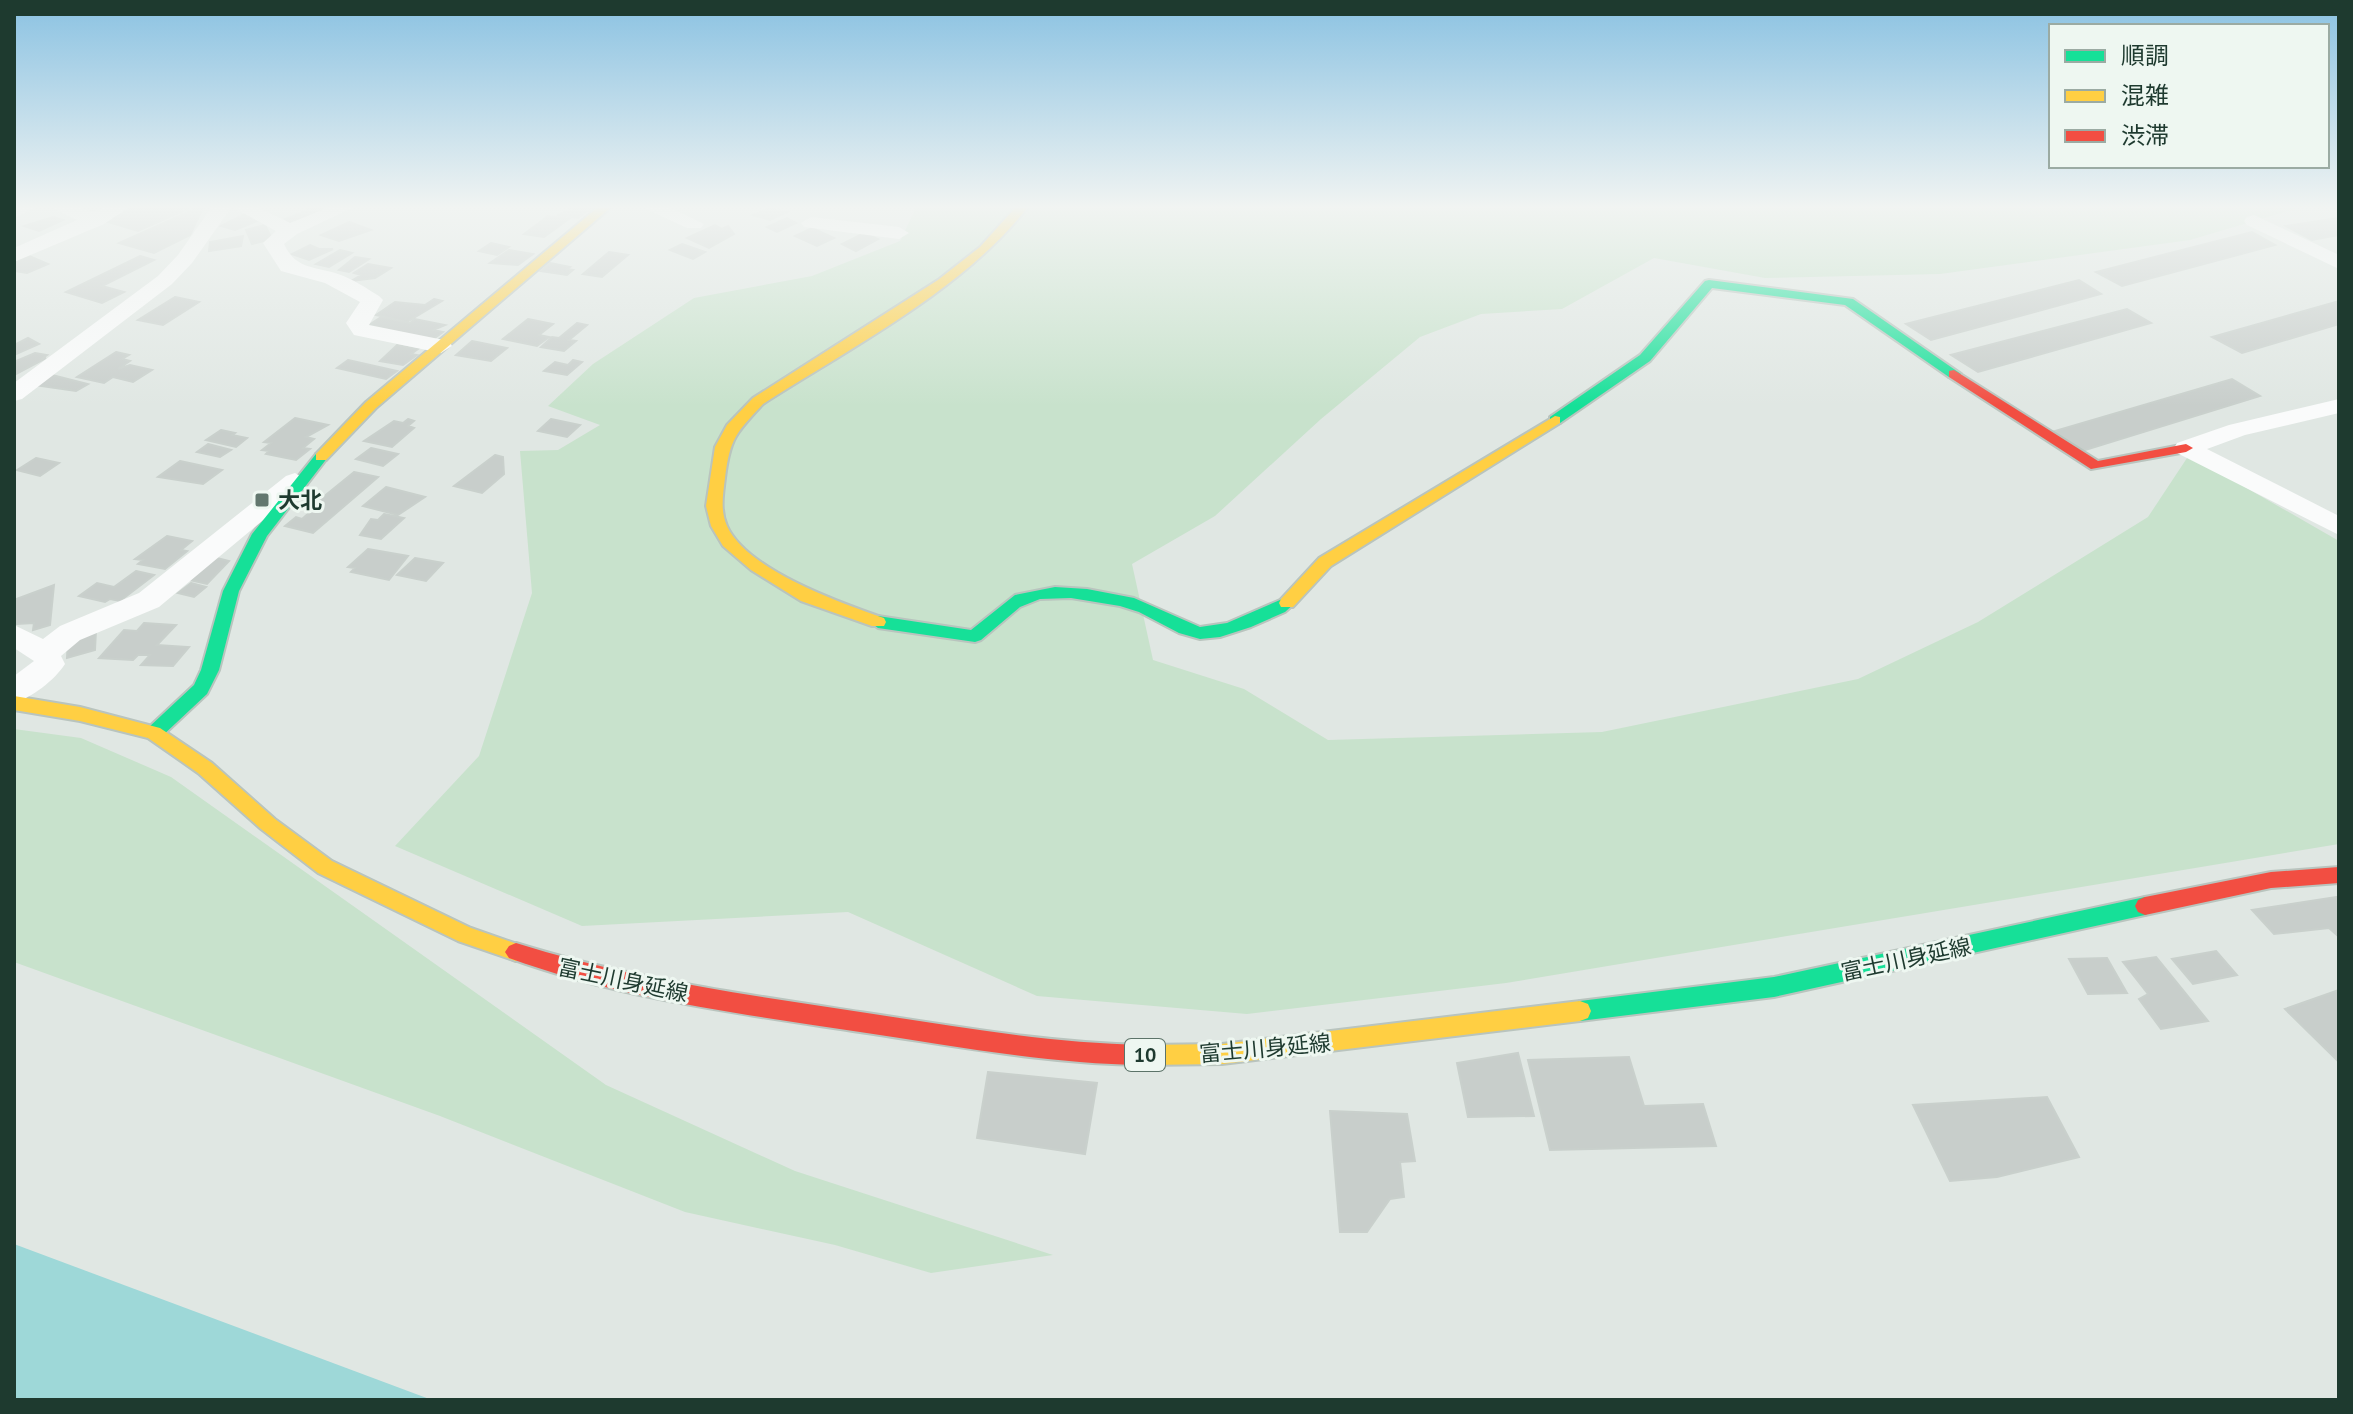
<svg xmlns="http://www.w3.org/2000/svg" width="2353" height="1414" viewBox="0 0 2353 1414" font-family="'PT Sans','Noto Sans JP',sans-serif">
<rect width="100%" height="100%" fill="#e0e7e3"/>
<path fill="#c8e2cc" d="M916,208H2298L2190,240L1940,274L1765,278L1654,258L1562,309L1481,314L1420,337L1321,419L1215,516L1132,564L1153,660L1244,689L1328,740L1602,732L1858,679L1978,622L2148,517L2189,455L2339,541V844L1506,983L1247,1014L1037,996L848,912L582,926L395,846L479,756L532,593L520,451L558,450L600,425L548,406L593,364L694,298L812,276L900,241Z
M14,729L81,738L171,777L606,1085L795,1171L1053,1255L931,1273L835,1245L685,1212L440,1116L14,962Z"/>
<path fill="#9ed8d8" d="M14,1244L432,1400H14Z"/>
<path fill="#c8cecb" stroke="#c9d0cc" stroke-width="2" d="M125,208H190L138,231L105,221L124,213L118,211Z
M197,208H203L190,235L154,253L119,243Z
M305,208H320L327,211L293,224L285,219L309,210Z
M573,208H592L578,218L558,215Z
M770,208L787,212L770,220L753,215Z
M245,214L257,221L235,230L221,226Z
M548,216L569,219L544,237L524,234Z
M53,217L63,220L39,231L24,226Z
M787,218L796,223L777,232L767,227Z
M2339,218V235L2312,240L2286,226Z
M349,222L371,230L339,241L321,235Z
M265,225L272,239L252,244L246,230Z
M715,225L722,229L728,226L734,234L709,248L687,238Z
M812,228L834,238L817,246L795,236Z
M2252,232L2275,245L2122,286L2096,272Z
M864,233L878,239L856,251L842,244Z
M243,236L241,246L209,251L210,242Z
M491,243L509,247L497,255L479,251Z
M682,244L705,252L693,259L670,250Z
M310,245L319,249H333L309,260L292,254Z
M340,250L352,253L329,267L316,264Z
M509,250L533,254L518,265L490,263Z
M609,252L628,255L602,277L583,274Z
M29,256L48,264L27,273L14,271V263Z
M140,256L154,260L102,286L124,292L102,303L66,292Z
M355,257L369,259L349,272L339,270Z
M550,263L570,267L567,269L573,270L567,275L541,271Z
M368,264L391,268L375,278L351,281L361,275L354,273Z
M2079,280L2101,294L1931,340L1906,324Z
M175,297L199,302L163,325L138,320Z
M434,299L442,301L407,322L376,315L395,302L425,305Z
M2339,301V324L2242,353L2212,337Z
M2127,309L2151,323L1978,372L1951,355Z
M381,317L410,323L415,319L445,325L433,330L443,332L432,340L369,325Z
M528,319L553,324L539,335L549,337L537,346L503,339Z
M577,323L587,325L569,340L576,341L564,351L541,347L552,337L559,338Z
M28,338L39,344L14,355V345Z
M472,341L507,348L491,361L456,355Z
M397,345L418,349L411,354L417,355L403,365L380,361Z
M116,352L129,355L122,359L130,361L118,369L130,365L152,370L133,382L113,377L104,383L77,377Z
M35,353L47,355L43,358H46L14,375V362Z
M348,360L397,371L386,379L337,368Z
M573,360L582,362L567,375L544,371L555,362L568,365Z
M52,375L88,384L76,391L34,385Z
M2232,379L2260,396L2079,452L2048,433Z
M295,418L328,425L306,437L314,439L303,448L310,449L296,460L266,454L269,451L262,450L271,443L264,442Z
M408,419L414,421L408,426L414,428L392,447L364,441L394,421L403,423Z
M551,419L580,425L567,437L538,431Z
M221,430L235,433L232,435L247,438L236,447L206,440Z
M208,444L231,450L220,457L197,452Z
M371,448L398,454L383,466L356,459Z
M495,455L503,457L504,474L482,493L454,486Z
M36,458L59,463L40,476L17,470Z
M180,461L222,470L203,484L158,477Z
M354,472L378,477L313,533L285,526L296,517L302,519L310,512L306,511Z
M386,487L425,497L398,515L363,506Z
M384,514L404,518L381,539L360,535L371,519L378,520Z
M167,536L192,541L181,550L187,551L165,569L138,564L143,560L135,559Z
M368,549L408,556L389,580L351,572L355,568L348,567Z
M213,557L229,561L207,584L185,579Z
M415,558L443,563L426,581L397,575Z
M136,571L154,575L120,601L110,599L105,602L79,596L97,583L114,587Z
M191,583L206,587L194,597L178,593Z
M54,585L50,625L33,630L34,623L17,624L14,600Z
M144,623L176,625L157,645L189,647L173,666L141,665L150,655H138L133,660L99,658L124,630L137,631Z
M96,630L95,650L67,658L68,640Z
M2337,897L2339,937L2329,928L2274,934L2252,910Z
M2216,951L2237,975L2193,984L2172,959Z
M2156,957L2208,1021L2161,1029L2139,999L2148,994L2123,962Z
M2107,958L2127,993L2088,994L2069,959Z
M2339,990V1062L2285,1009Z
M1518,1053L1534,1116L1468,1117L1457,1063Z
M1629,1057L1644,1106L1703,1104L1716,1146L1550,1150L1528,1060Z
M988,1072L1097,1083L1085,1154L977,1138Z
M2047,1097L2079,1157L1997,1177L1950,1181L1913,1105Z
M1330,1111L1407,1114L1415,1161L1400,1162L1404,1197L1390,1199L1367,1232H1340Z"/>
<g fill="none" stroke-linecap="round" stroke-linejoin="round">
<g stroke="#b9c4be" stroke-width="4">
<path id="fast" d="M1709,280L1853,299L1961,374L1959,377H1949L1845,305L1712,288L1650,361L1560,423H1550V417L1640,355L1705,281Z
M321,453L328,457L267,536L239,591L219,670L207,694L160,738H148L145,733L148,728L194,685L201,670L223,591L252,534L316,454Z
M1055,587L1087,589L1134,598L1200,627L1227,623L1287,597L1295,603L1285,612L1251,627L1220,637L1200,639L1179,633L1139,612L1120,606L1071,598L1040,599L1020,607L981,640L975,642L878,628L870,622L878,616L971,630L1015,595Z
M2145,897L2152,900L2155,906L2152,912L2145,915L1774,997L1580,1021L1572,1018L1569,1011L1572,1004L1580,1001L1774,977Z"/>
</g>
<g stroke="#b9c4be" stroke-width="4">
<path id="slow" d="M597,208H610L376,408L326,460H316V454L366,402Z
M1015,208H1027C963,290 850,348 763,404C736,433 730,438 725,478C723,495 720,510 727,526C747,570 841,603 884,618L886,622L884,626H872L801,601L751,570L723,546L711,526L706,506L715,447L727,425L753,398L938,280L980,247Z
M1555,416L1560,417V423L1331,566L1293,607H1281L1279,603L1281,599L1319,558Z
M14,696L80,707L160,728L212,763L275,819L332,861L471,928L523,946L527,952L523,958L516,961L458,941L318,873L261,829L198,773L148,738L80,721L14,710Z
M1580,1001L1588,1004L1591,1011L1588,1018L1580,1021L1222,1064L1144,1065L1136,1062L1133,1055L1136,1048L1144,1045L1222,1044Z"/>
</g>
<g stroke="#b9c4be" stroke-width="4">
<path id="jam" d="M1954,370L2098,461L2186,444L2193,448L2186,452L2091,469L1949,377V371Z
M2339,867V883L2271,888L2145,915L2138,912L2135,906L2138,900L2145,897L2271,872Z
M516,943C631,979 748,995 867,1013C959,1027 1050,1043 1144,1045L1152,1048L1155,1055L1152,1062L1144,1065C1048,1064 955,1046 860,1032C742,1014 622,999 509,958L505,952L509,946Z"/>
</g>
<path fill="#fafbfb" fill-rule="evenodd" d="M14,208H35L14,218Z
M52,208H80L93,212L103,208H128L104,224L14,262V248L77,220Z
M211,208H231L192,263L172,284L22,399L14,401V383L158,276L178,255Z
M234,208H259L290,223L327,208H352L297,234L284,244C296,270 315,266 338,274C353,279 366,288 379,296L383,300L369,325L449,341L452,346L441,353L354,335L346,323L360,302L325,283L281,271L263,243L276,231Z
M644,208H671L704,224L701,228H687Z
M2254,215L2339,255V269L2247,225L2244,221L2247,217Z
M811,217L899,227L909,233L899,239L804,227L801,223Z
M2339,399V413L2245,435L2207,449L2339,516V535L2177,453L2174,448L2177,443L2229,425Z
M295,473L308,481L304,486L159,607L80,640L61,656L65,664C55,680 31,698 14,703V676L34,661L14,648V625L43,639L60,626L139,593L286,476Z"/>
<use href="#fast" fill="#16e098" fill-rule="evenodd"/>
<use href="#slow" fill="#ffcf43" fill-rule="evenodd"/>
<use href="#jam" fill="#f24e42" fill-rule="evenodd"/>
</g>
<linearGradient id="sky" x2="0" y2="1"><stop stop-color="#8ac2e2"/><stop offset="0.51" stop-color="#f1f4f2"/><stop offset="1" stop-color="#f1f4f2" stop-opacity="0"/></linearGradient>
<rect width="2353" height="406" fill="url(#sky)"/>
<rect fill="#62776e" stroke="#eef7f1" stroke-width="3" x="254" y="492" width="16" height="16" rx="4"/>
<g text-anchor="middle" stroke-width="6" stroke-linejoin="round" paint-order="stroke">
<rect fill="#eef7f1" stroke="#5c7369" stroke-width="2" x="1125" y="1039" width="40" height="32" rx="6"/>
<g font-size="20" font-weight="bold" fill="#1e3a2f">
<text x="1145" y="1062">10</text>
</g>
<g font-size="22" font-weight="bold" fill="#1e3a2f" stroke="#eef7f1" text-anchor="start">
<text x="278" y="508">大北</text>
</g>
<g font-size="22" fill="#1e3a2f" stroke="#eef7f1">
<text transform="translate(1906 959) rotate(-12)" y="8">富士川身延線</text>
<text transform="translate(623 980) rotate(12)" y="8">富士川身延線</text>
<text transform="translate(1265 1048) rotate(-5)" y="8">富士川身延線</text>
</g>
</g>
<rect width="2353" height="1414" fill="none" stroke="#1e3a2f" stroke-width="32"/>
<rect x="2049" y="24" width="280" height="144" fill="#eef7f1" stroke="#9baba3" stroke-width="2"/>
<rect x="2065" y="50" width="40" height="12" fill="#16e098" stroke="#9baba3" stroke-width="2"/>
<text x="2121" y="64" font-size="24" fill="#1e3a2f">順調</text>
<rect x="2065" y="90" width="40" height="12" fill="#ffcf43" stroke="#9baba3" stroke-width="2"/>
<text x="2121" y="104" font-size="24" fill="#1e3a2f">混雑</text>
<rect x="2065" y="130" width="40" height="12" fill="#f24e42" stroke="#9baba3" stroke-width="2"/>
<text x="2121" y="144" font-size="24" fill="#1e3a2f">渋滞</text>
</svg>
